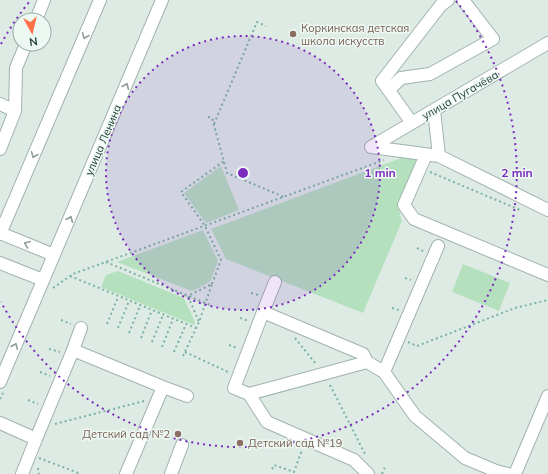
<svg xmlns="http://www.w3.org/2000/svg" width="548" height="474" viewBox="0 0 548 474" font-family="Mulish,sans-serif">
<rect width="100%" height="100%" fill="#deebe5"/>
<path fill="#b4e0be" d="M401,158H417L398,207L402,221L363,313L226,259L211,229Z
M221,166L239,210L206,223L184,193Z
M203,230L218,261L210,282L192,291L117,262Z
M463,264L510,283L499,311L452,292Z
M118,271L184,298L195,322L194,325L101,287L106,275Z"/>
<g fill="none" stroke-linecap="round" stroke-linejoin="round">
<g stroke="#a0b3ac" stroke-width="14">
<path id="minor" d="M36,20L44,0
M389,90L401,78L430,74L493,39L463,0
M0,104L15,111
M434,110L439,156
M412,123L382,81L441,5L448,0
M371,147L548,43
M371,147L439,156L548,210
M0,149L15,111L16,68L26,44
M426,155L404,205L414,219L548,275
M0,233L54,255
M0,234L100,0
M0,263L43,280
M263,312L275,282
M73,350L81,328
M367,362L249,394L234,388L263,312L363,354L367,362L384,372L415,416L465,458L496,471L508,474
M384,372L438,246
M0,382L162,0
M163,387L187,396
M249,394L267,422L354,460L368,474
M0,423L36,439L73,350L163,387L126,474
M22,474L36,439
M171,474L182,445
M515,474L548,396"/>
</g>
<path stroke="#7ab3a0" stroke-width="2" stroke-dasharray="2 3" stroke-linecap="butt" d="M208,117L212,118L227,173L284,197
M214,124L257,22L266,26
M430,172L520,210
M417,248L423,251
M106,262L210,305
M70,276L196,328
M405,278L411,280
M212,284L221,260L205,226L181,192L224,161
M53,288L73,274L384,160
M251,293L258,295
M392,308L399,310
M240,318L249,321
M61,320L71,324
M107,324L118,297
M118,328L129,301
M129,333L140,306
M141,338L152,310
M295,338L316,364
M152,342L163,315
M408,342L417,346L515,308L548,300
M229,345L237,348
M162,347L173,319
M49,349L60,352
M174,352L186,324
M185,352L228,372
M183,356L199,322L212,284L188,296L199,322
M40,372L50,376
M330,385L365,454
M0,399L3,393
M28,400L38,404
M55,424L144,401
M39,458L81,474
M38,468L39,474
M272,469L274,465L294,472L302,450
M382,474L385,467"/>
<use href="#minor" stroke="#fff" stroke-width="12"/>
</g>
<defs><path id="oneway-chevron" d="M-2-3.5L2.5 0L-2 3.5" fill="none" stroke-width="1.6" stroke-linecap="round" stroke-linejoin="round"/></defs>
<g stroke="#8e9e99">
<use href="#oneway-chevron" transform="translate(85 36) rotate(113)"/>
<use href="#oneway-chevron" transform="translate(126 86) rotate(-67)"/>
<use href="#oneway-chevron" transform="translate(34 155) rotate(113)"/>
<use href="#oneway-chevron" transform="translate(70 219) rotate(-67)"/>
<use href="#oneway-chevron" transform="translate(27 244) rotate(-158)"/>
<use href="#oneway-chevron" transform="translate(15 346) rotate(-67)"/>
</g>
<circle cx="243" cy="173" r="137" fill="#7b2cbf" fill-opacity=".12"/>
<g fill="none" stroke="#7b2cbf" stroke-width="2" stroke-dasharray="2 4">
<circle cx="243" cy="173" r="137"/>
<path d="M1 44A274 274 0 0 1 30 1M456 1A274 274 0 1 1 1 302"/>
</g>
<g fill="#8d6e63" stroke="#eef8f3" stroke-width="1.5">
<circle cx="293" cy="34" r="4"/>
<circle cx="178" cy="434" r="4"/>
<circle cx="240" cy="443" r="4"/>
</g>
<g text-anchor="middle" stroke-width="3" stroke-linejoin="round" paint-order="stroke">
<g font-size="11" fill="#785e54" stroke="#eef8f3" text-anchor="start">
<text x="301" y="32">Коркинская детская<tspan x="301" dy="13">школа искусств</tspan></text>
<text x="170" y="438" text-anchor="end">Детский сад №2</text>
<text x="248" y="447">Детский сад №19</text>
</g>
<g font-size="11" fill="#1d3d33" stroke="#eef8f3">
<text transform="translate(460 95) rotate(-30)" y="4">улица Пугачёва</text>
<text transform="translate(103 140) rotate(-67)" y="4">улица Ленина</text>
</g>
</g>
<circle cx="243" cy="173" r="6" fill="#7b2cbf" stroke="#eef8f3" stroke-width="2"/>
<g font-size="12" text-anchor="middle" font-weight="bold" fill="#7b2cbf" stroke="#eef8f3" stroke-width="3" stroke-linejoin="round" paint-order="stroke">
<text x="380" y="177">1 min</text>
<text x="517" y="177">2 min</text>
</g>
<g transform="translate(32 32) rotate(172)"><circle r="19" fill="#eef8f3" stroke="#9aada6"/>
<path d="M0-3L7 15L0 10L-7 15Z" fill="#ff7048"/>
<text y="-6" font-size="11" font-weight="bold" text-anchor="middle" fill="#1d3d33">N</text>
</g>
</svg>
